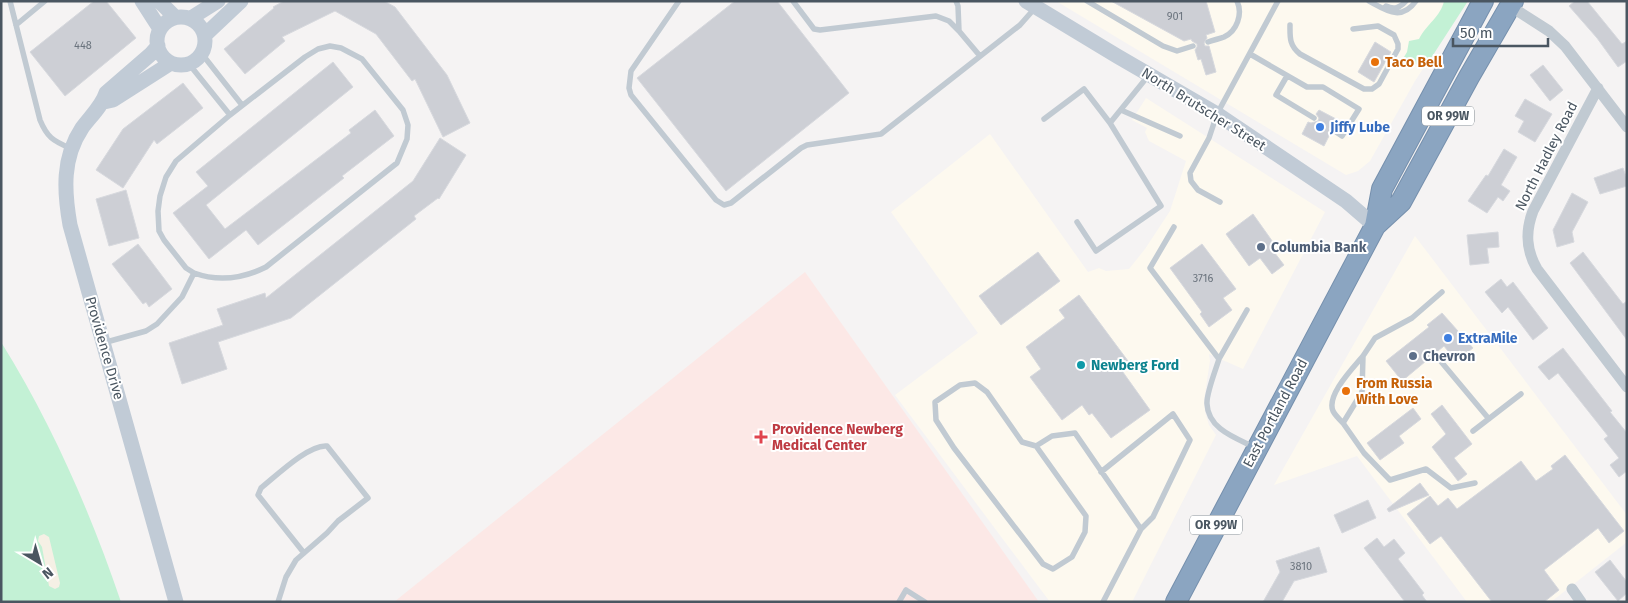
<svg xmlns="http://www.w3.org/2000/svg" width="1628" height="603" viewBox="0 0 1628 603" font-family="'Fira Sans',sans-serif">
<rect width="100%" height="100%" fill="#f5f3f3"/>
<path fill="#fdf9ef" d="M1056,1H1467L1415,81L1370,161L1358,171L1346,175Z
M1146,98L1325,212L1243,369L1209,354L1210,361L1204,400L1205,412L1209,425L1216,435L1132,602H1050L895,395L978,333L891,212L990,134L1088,272L1099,268L1106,271L1129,269L1145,249L1170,211L1186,161L1149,141L1145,132L1147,128L1132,120Z
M1415,236L1627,515V542L1551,602H1467L1357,456L1274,485Z"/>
<path fill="#fce8e6" d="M805,272L1039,602H394Z"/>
<path fill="#c3f1d5" d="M1444,1H1468L1424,69L1404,57L1407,52L1409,41L1419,39C1426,25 1441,16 1444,1Z
M1,342C52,424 90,511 121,602H1Z"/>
<path fill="#f5f0e5" d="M44,534L49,537L60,583L59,587L55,589L49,586L42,547L38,541L39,536Z"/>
<path fill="#cdcfd5" stroke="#d7d9de" d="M94,1H106L136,38L65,96L30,52Z
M284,1H384L395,7L447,75L470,123L443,137L415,79L412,81L376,34L335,11L282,37L285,41L245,74L224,49L274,8L273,7Z
M735,1H777L849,93L726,191L637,78Z
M1111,1H1206L1215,32L1206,35L1207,38L1204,43L1205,46H1209L1216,72L1206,75L1201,59L1198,60L1195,50L1197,47V44L1192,41L1191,39L1184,41Z
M1575,1H1587L1622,44L1627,41V61L1618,67L1597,38L1569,6Z
M1375,42L1391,52L1374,82L1358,72Z
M333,62L353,87L206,205L225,229L351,133L349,130L375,110L394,136L342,176L344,178L258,245L246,230L209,259L173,213L208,186L196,172Z
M1543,65L1563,90L1550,101L1530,75Z
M183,83L203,108L157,144L154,140L123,188L96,170L123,129Z
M1525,99L1552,114L1535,142L1518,132L1524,121L1515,116Z
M1319,110L1338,120L1335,126H1331L1329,128L1330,134L1324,146L1302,134L1308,122L1311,123L1318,121L1319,118L1316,114Z
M440,138L466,155L439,199L438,198L414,216L416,219L291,318L218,342L227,369L182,384L169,343L223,325L217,309L265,293L266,298L413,181Z
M1504,149L1517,157L1501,185L1510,191L1503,201L1498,197L1487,213L1468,201L1486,175L1488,176Z
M1623,168L1627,179V186L1600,194L1594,178Z
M126,190L139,238L109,246L96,199Z
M1572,193L1588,202L1572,232L1574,242L1557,247L1553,230Z
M1253,214L1275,245L1271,248L1284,265L1272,274L1260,258L1249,266L1226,234Z
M1498,232L1499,247L1487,248L1489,263L1470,265L1467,235Z
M138,244L172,289L149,307L146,302L143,304L112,264Z
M1202,244L1236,289L1223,298L1232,310L1209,327L1200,314L1202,312L1170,268Z
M1038,252L1060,281L1001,325L979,296Z
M1583,252L1623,304L1627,301V340L1570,263Z
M1501,279L1507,287L1513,282L1548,328L1533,340L1508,307L1502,313L1485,292Z
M1079,295L1128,361L1120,368L1150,410L1111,438L1092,413L1089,415L1082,405L1062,420L1030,377L1041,369L1026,347L1065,318L1059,310Z
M1442,313L1473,348L1456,361L1444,346L1402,381L1386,361L1429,327L1427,325Z
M1563,348L1612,411L1610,412L1627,433V471L1619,477L1610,465L1619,458L1604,439L1608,436L1558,373L1549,380L1538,367Z
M1442,405L1472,444L1454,458L1467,474L1458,481L1432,447L1446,434L1431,414Z
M1413,408L1421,419L1399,436L1404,443L1380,460L1367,443Z
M1565,455L1624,531L1609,543L1598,528L1544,570L1559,590L1544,602H1492L1441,536L1430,544L1407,514L1430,496L1438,506L1448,498L1457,509L1521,461L1536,481L1553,469L1551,466Z
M1420,483L1429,495L1389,512L1387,509Z
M1368,500L1376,518L1342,533L1334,515Z
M1377,538L1384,547L1394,539L1405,553L1398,559L1424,593L1422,595L1427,602H1405L1364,548Z
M1319,547L1327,572L1294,581L1282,602H1263L1280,572L1276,561Z
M1610,560L1627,582V593L1618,601L1595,572Z"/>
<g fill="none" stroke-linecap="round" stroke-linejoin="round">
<g stroke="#7690ad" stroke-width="22">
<path id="highway" d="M1375,226L1401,202L1469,77L1513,1
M1176,602L1375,226L1382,189L1483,1"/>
</g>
<path stroke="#c1cad2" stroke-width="5.5" d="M10,1L40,120C47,137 53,141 70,148
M679,1L631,71L629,88L631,95L716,200L724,205L731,203L801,148L807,145L881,134L1020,25L1035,8
M793,1L814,29L820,30L936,16L949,21L959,31
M956,1L958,6L959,31L980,56
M1087,1L1163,46L1177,51L1193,46
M1369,1C1386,10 1401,22 1416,1
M1386,6C1394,10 1400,8 1406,1
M16,25L45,1
M1290,25C1290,37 1289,45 1300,54L1364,89H1372L1379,84L1398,49V44L1394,35L1378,26L1353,29
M1208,42C1213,40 1219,39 1224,37C1237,31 1243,14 1237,1
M202,54L242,105
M1250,54L1307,87H1323L1359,109L1342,136L1333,130
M189,64L230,115
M1287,76L1276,95L1314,118
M1121,110L1180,136
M1044,119L1084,89L1110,123
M1220,202L1198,190L1191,181L1190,173L1209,138L1217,114L1278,1
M1077,222L1096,251L1161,206L1110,123L1148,76
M1174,227L1150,268L1219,359C1216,369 1206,394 1207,404C1208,429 1236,438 1254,447
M1442,292L1412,318L1375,338L1363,356L1362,392L1343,423L1364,453L1390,480L1426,469L1451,488L1475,483
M103,343L146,331L157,324L182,297L194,273L186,268L164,240L159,231L158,211L160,196L166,177L176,161L230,115L305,57L318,49L330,46L341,48L362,59L403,110L408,125L407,139L397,163L266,267C242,279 219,282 194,273
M1438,358L1489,419
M1219,359L1247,310
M1343,423C1340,420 1335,415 1333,411C1326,395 1354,367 1363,356
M1473,431L1521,394
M1036,446L1086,516L1085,532L1072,557L1053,569L1043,564L954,448L936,420L935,402L960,385L975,383L987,392L1022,442L1036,446L1052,436L1075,433L1141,529L1103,602
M1101,472L1173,414L1190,440L1153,517L1141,529
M278,602L286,577L296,560L327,533L338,521L368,498L327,446C309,444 276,476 261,488L258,495L304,553
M899,602L906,590L925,602"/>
<path stroke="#c1cad2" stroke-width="11" d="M1510,6L1549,31L1565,46L1627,127
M1598,88L1533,211C1525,232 1526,250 1537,269L1627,387
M1572,589L1581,602"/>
<path stroke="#c1cbd6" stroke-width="15" d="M142,1L160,29
M159,1L175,17
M1026,1L1117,56L1217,114L1346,201L1375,226
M157 41a24 24 0 1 1 48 0a24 24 0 1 1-48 0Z
M191,18L218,1
M205,35L241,1
M158,46L151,54L106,93C102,106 90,117 82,128C62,158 64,191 70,225L176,602
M104,102L113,100L171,63"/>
<use href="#highway" stroke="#8ba5c1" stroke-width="20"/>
</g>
<g fill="#e8710a" stroke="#fff" stroke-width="2">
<circle cx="1375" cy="62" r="5"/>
<circle cx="1346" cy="391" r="5"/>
</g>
<g fill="#3f7fe0" stroke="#fff" stroke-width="2">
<circle cx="1320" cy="127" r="5"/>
<circle cx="1448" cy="338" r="5"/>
</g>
<g fill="#5c6f8a" stroke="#fff" stroke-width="2">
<circle cx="1261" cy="247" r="5"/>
<circle cx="1413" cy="356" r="5"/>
</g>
<circle fill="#0f9aa8" stroke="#fff" stroke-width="2" cx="1081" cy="365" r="5"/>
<path fill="#e0444e" stroke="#fff" stroke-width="2" d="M758.5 429.5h5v5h5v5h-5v5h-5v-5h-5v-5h5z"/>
<g text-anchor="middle" stroke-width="4" stroke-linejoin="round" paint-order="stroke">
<g font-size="11" fill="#6b747e">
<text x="1175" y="20">901</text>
<text x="83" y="49">448</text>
<text x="1203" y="282">3716</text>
<text x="1301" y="570">3810</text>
</g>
<g fill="#fff" stroke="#808990" stroke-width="1">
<rect x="1422" y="106.5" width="52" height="19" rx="4"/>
<rect x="1190" y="515.5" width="52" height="19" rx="4"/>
</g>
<g font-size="12" font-weight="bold" fill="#4a5661">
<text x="1448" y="120">OR 99W</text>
<text x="1216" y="529">OR 99W</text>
</g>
<g font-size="14" font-weight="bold" fill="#c56008" stroke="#fff" text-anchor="start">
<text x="1385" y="67">Taco Bell</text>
<text x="1356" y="388">From Russia<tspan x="1356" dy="16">With Love</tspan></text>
</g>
<g font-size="14" fill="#4a5661" stroke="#fff">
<text transform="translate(1204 109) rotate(32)" y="5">North Brutscher Street</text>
<text transform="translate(1546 156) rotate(-63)" y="5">North Hadley Road</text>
<text transform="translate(105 348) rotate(74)" y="5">Providence Drive</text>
<text transform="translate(1275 413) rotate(-62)" y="5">East Portland Road</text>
</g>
<g font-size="14" font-weight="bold" fill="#366cbe" stroke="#fff" text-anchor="start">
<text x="1330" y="132">Jiffy Lube</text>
<text x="1458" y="343">ExtraMile</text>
</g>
<g font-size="14" font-weight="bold" fill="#4e5e75" stroke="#fff" text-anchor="start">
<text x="1271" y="252">Columbia Bank</text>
<text x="1423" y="361">Chevron</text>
</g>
<g font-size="14" font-weight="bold" fill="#0d838f" stroke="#fff" text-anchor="start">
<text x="1091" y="370">Newberg Ford</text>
</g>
<g font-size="14" font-weight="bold" fill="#be3a42" stroke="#fff" text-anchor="start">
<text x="772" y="434">Providence Newberg<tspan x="772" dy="16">Medical Center</tspan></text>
</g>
</g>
<rect width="1628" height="603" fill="none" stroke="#4a5661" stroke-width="5"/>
<g transform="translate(40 563) rotate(142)" stroke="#ffffff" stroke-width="4" paint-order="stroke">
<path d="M0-4L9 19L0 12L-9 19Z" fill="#4a5661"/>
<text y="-8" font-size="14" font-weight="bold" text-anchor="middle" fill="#4a5661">N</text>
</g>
<path d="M1453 38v8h95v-8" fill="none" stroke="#4a5661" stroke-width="2.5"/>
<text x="1460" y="38" font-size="15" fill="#4a5661" stroke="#ffffff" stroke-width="4" paint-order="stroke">50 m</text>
</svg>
